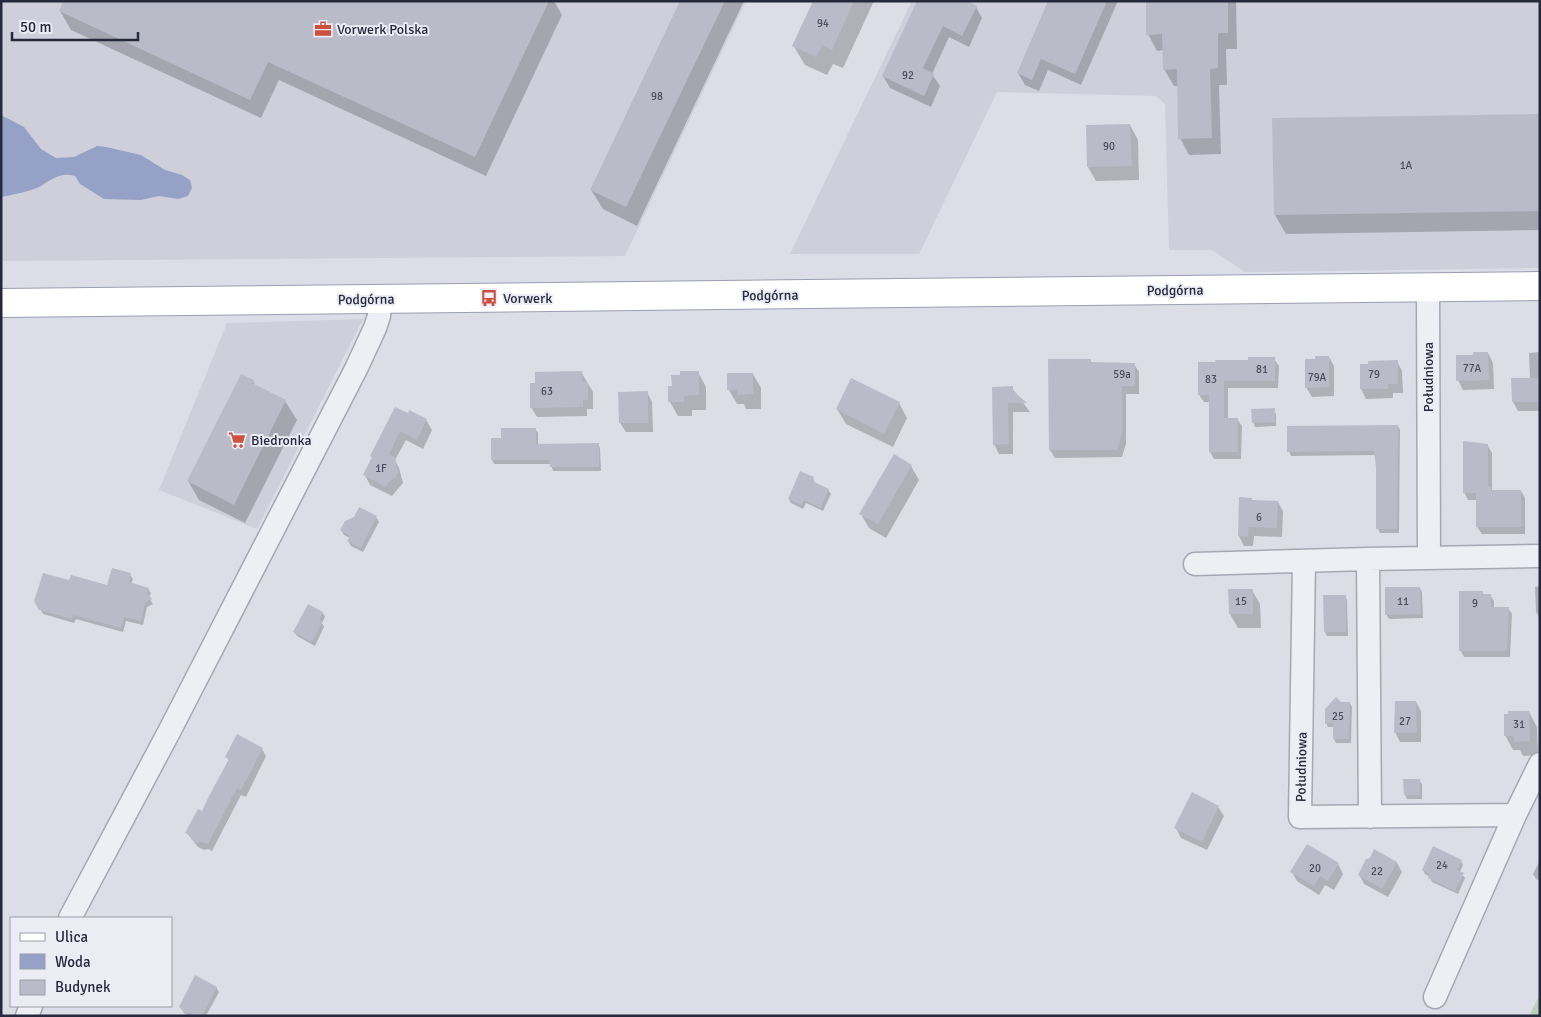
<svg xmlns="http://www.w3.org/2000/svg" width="1541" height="1017" viewBox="0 0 1541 1017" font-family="Signika,sans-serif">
<rect width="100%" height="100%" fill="#dcdde6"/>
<path fill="#cecfdb" d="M1,1H746L625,256L1,261Z
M912,1H1540V268L1245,272L1212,250H1169L1165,104L1156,96L997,92L919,254H790Z
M363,319L257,529L159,490L227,323Z"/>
<path fill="#bdd0bd" d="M1540,994V1016H1529Z"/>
<path fill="#96a1c7" d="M1,115L24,127L41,149L56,158L74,157L97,146L106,147L141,155L165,170L182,175L190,180L192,188L188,196L178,199L159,196L141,200L104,199L80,184L75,176C61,172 52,179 41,186C32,191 11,195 1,197Z"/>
<path fill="#0003" d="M65,1H554L562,15L486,176L279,80L261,118L71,30L60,11Z
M682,1H744L637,226L603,209L591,190Z
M814,1H874L843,68L833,64L827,75L805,65L793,45Z
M918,1L976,7L982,18L969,47L949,37L932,74L940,86L931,107L890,88L883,76Z
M1050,1H1118L1081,85L1048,70L1039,91L1025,85L1018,73Z
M1147,1H1236L1237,49H1226L1227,85H1219L1221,154L1189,155L1180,138L1178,86H1174L1164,69V50L1157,51L1148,34Z
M1540,115V230L1286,234L1275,215L1273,120Z
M1130,125L1138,140L1139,180L1096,181L1088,167Z
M1540,352V411H1518L1513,402V380L1530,379L1529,353Z
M1488,353L1493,363L1494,389L1463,390L1458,380L1475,356Z
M1329,357L1334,366V396L1312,397L1306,387Z
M1274,359L1279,366L1278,388H1228V419H1237L1242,426L1241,459H1214L1210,452V402H1204L1199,395L1250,361Z
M1090,360L1092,363L1134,364L1139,372V394H1126V444L1122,457L1055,458L1050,450Z
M1397,361L1402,371L1403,393H1393V398L1366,399L1361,389V365Z
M581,372L593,392V409H587V416L537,417L531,407Z
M698,372L706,387V410H692V416H678L670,402Z
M728,374H753L761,388V409H746L744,404H737L729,390Z
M253,381L255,386L285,401L297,420L245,523L199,500L188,481Z
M1012,388L1030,412H1013V454H999L994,444Z
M647,392L652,402L653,432H626L620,423Z
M899,403L907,418L893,447L846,424L837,409Z
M1274,410L1276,414V426L1255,427L1253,422Z
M410,412L426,420L432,430L423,449L406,440L395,460L399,468L403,483L392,496L370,485L365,475L373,459L371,456Z
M1398,426L1400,430L1399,533H1380L1378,529L1376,455L1291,456L1289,451Z
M535,429L538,433V445L598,444L600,448L601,471H553L551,464H494L492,460V439H503Z
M1487,445L1492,453V491H1521L1525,498V534H1482L1477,527V500H1468L1464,492Z
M911,466L919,480L886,538L869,528L861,514Z
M813,478L815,484L828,490L831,494L823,511L806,503L803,509L791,503L789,499Z
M1240,499H1251L1253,501L1278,502L1283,511L1282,537L1254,536L1253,546H1244L1239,536Z
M360,509L376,517L379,522L363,552L351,546L348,541L350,538L344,535L341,530L355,518Z
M130,575L133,579L131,584L148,589L151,593L149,598L153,604L147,607L143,625L126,621L123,632L76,619L74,623L43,614L36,601L70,582L108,587Z
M1540,586V619L1536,612L1535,587Z
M1420,588L1422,592L1423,618L1389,619L1386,614Z
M1252,590L1260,604L1261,628H1238L1230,614Z
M1482,592L1484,595H1490L1494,601V608H1508L1512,614L1510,657H1464L1461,651Z
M1345,596L1347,600L1348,636H1327L1325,632Z
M323,613L325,617L322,623L324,627L315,646L297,636L294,632Z
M1416,702L1421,711V742H1400L1395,732Z
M1341,703H1350L1352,707L1351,743H1336L1334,739V727H1328L1326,723Z
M1529,712L1537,727L1538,755L1523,756L1520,750H1513L1505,735Z
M262,749L266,756L246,797L241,795L212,851L208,849L204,850L198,847L187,833L202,813L229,761L227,757Z
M1404,780H1419L1422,784V799H1407L1405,795Z
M1218,807L1224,816L1207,850L1181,838L1176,828Z
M1375,851L1397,863L1402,872L1388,897L1364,884L1359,874Z
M1540,860V881L1536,879L1533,874Z
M1461,861L1463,865L1460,872L1465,878L1458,894L1432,882L1430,877L1425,874L1423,870Z
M1338,864L1343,874L1334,890L1325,885L1319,895L1297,881L1292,872Z
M216,987L219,992L206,1016H187L183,1011L180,1007Z"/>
<path fill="#b9bbc9" d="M63,1H549L475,157L268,62L250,100L59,11Z
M680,1H725L626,207L590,190Z
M813,1H854L832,50L822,45L816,57L792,46Z
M917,1H967L977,6L962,36L943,26L923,68L934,74L924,96L882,76Z
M1048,1H1107L1075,74L1041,59L1032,80L1017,73Z
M1146,1H1228V33H1218V68L1210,69L1212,138L1178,139L1177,69L1163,70L1162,34L1146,35Z
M1540,114V211L1274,215L1272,118Z
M1130,124L1132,166L1087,167L1086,125Z
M1473,352H1488L1489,380L1456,381V355H1473Z
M1315,356H1329V387L1305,388V359H1315Z
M1248,357H1275V381H1224V418H1238V452H1209V395H1198V362H1216L1215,360H1248Z
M1048,359H1091V362L1135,363V386H1122V435L1117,450H1049Z
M1398,360V384H1388V389H1360V364H1368V361Z
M582,371L583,382H588V400H583V407L530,408V383H535V372Z
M680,371H699V395L684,396V402H668V386H672L671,375H680Z
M727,373H753V394L737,395V390H727Z
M241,374L254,380L252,383L286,400L234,505L187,481Z
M851,378L900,402L884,434L836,409Z
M1511,378H1540V402H1512Z
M1013,386V391L1027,403H1008L1009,444L993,445L992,387Z
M648,391V423H619L618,392Z
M395,407L408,413L409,410L427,419L417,440L400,431L389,454L395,457L398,473L395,478L389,482L386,487L363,475L372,457L370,456Z
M1275,408V422L1252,423L1251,409Z
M1398,425L1397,529H1376V467L1374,451L1287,452V426Z
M501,428H536V444L599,443V467H550L549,460H491V438H501Z
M1463,441L1488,444V486H1491V490H1521L1522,527H1476V493H1463Z
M894,454L912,465L878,524L859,514Z
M800,471L814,477L812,481L829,489L821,508L804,500L801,505L788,499Z
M1239,497L1252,498V500L1278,501L1277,528L1249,527L1248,537L1238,536Z
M359,507L377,516L361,548L347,541L350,536L340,530L345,521L354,517Z
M112,568L131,573L129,582L149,588L147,593L152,599L145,603L141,621L124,617L121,628L73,615L72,619L39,610L34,601L43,573L69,580L71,575L107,585Z
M1385,587H1420L1421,614L1385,615Z
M1228,589H1253V614H1229Z
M1459,591H1483V594H1491V607H1509L1507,651H1459Z
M1323,595H1346V632H1324Z
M308,604L323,612L319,620L323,621L312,642L293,632Z
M1336,697L1341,702H1350L1349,739H1333V723L1325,724V709Z
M1395,701H1416L1417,733H1394Z
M1508,711H1529L1530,741L1514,742V736H1504V714H1508Z
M237,734L263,748L241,790L237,788L208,844L203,842L199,843L192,840L190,835L185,833L198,809L202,811L209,796L229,759L225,757Z
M1403,779H1420V795H1404Z
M1192,792L1219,806L1202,842L1174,828Z
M1307,844L1339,863L1328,881L1320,876L1314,886L1290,872Z
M1433,846L1462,860L1457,870L1464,873L1455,891L1428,878L1430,874L1422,870Z
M1374,849L1397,862L1382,889L1358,875L1366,859L1370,858Z
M195,975L217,987L202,1016H196L190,1013L184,1014L182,1009L179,1007Z"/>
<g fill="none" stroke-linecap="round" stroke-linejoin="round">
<g stroke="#a5a7b3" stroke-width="25">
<path id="minor" d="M1428,287L1429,557
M1368,559L1370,817
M1304,561L1300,817L1515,815
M1195,564L1368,559L1540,556
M70,918L170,730L356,369L375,328L379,316L380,299
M1435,997L1515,815L1540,764
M27,1016L31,1006"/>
</g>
<g stroke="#9b9eb2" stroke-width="30">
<path id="major" d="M1,303L1540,286"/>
</g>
<use href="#minor" stroke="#eeeff4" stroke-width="22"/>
<use href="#major" stroke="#fff" stroke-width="28"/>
</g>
<defs>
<g id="office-bare" transform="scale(1.35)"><path d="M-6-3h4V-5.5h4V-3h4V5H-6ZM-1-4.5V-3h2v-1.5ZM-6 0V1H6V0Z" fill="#cd4f3e" stroke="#ebecf4" stroke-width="2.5" paint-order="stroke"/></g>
<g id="bus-bare" transform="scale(1.35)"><path d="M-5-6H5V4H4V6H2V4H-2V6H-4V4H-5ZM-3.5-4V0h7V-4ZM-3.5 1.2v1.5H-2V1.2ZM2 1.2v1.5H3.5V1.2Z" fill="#cd4f3e" stroke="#ebecf4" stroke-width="2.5" paint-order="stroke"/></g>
<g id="supermarket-bare" transform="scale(1.35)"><path d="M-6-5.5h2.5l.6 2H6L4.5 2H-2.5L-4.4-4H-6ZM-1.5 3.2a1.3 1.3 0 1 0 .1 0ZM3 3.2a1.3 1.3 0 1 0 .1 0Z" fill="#cd4f3e" stroke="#ebecf4" stroke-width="2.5" paint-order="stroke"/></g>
</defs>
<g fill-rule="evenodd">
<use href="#office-bare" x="323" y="29"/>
<use href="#bus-bare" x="489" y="298"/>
<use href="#supermarket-bare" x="237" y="440"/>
</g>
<g text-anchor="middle" stroke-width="4" stroke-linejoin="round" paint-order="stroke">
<g font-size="11" fill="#4b4d5f">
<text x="823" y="27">94</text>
<text x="908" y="79">92</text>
<text x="657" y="100">98</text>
<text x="1109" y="150">90</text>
<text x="1406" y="169">1A</text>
<text x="1472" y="372">77A</text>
<text x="1262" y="373">81</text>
<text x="1122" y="378">59a</text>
<text x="1374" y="378">79</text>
<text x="1317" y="381">79A</text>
<text x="1211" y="383">83</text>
<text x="547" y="395">63</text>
<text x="381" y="472">1F</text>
<text x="1259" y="521">6</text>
<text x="1241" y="605">15</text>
<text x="1403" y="605">11</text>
<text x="1475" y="607">9</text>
<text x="1338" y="720">25</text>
<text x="1405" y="725">27</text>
<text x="1519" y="728">31</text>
<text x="1442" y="869">24</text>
<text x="1315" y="872">20</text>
<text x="1377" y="875">22</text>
</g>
<g font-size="14" fill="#26283c" stroke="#ebecf4" text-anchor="start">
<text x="337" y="34">Vorwerk Polska</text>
<text x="503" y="303">Vorwerk</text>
<text x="251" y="445">Biedronka</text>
</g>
<g font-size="14" fill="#26283c" stroke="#ebecf4">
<text transform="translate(1175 290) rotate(-1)" y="5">Podgórna</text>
<text transform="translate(770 295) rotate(-1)" y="5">Podgórna</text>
<text transform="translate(366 299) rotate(-1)" y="5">Podgórna</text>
<text transform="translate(1428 377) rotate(-90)" y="5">Południowa</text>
<text transform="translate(1301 767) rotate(-89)" y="5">Południowa</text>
</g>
</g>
<rect width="1541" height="1017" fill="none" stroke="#26283c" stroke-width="5"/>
<rect x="10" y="917" width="162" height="90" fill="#ebecf4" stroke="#9c9eaa"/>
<rect x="20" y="933" width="25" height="8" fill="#ffffff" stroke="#9c9eaa"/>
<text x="55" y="942" font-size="15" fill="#26283c">Ulica</text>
<rect x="20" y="954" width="25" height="15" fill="#96a1c7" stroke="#9c9eaa"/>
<text x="55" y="967" font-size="15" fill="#26283c">Woda</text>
<rect x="20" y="980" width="25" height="15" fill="#b9bbc9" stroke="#9c9eaa"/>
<text x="55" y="992" font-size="15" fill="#26283c">Budynek</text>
<path d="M12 32v8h126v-8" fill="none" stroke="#26283c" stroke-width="2.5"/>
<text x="20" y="32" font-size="15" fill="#26283c" stroke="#ebecf4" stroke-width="4" paint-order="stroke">50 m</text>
</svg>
